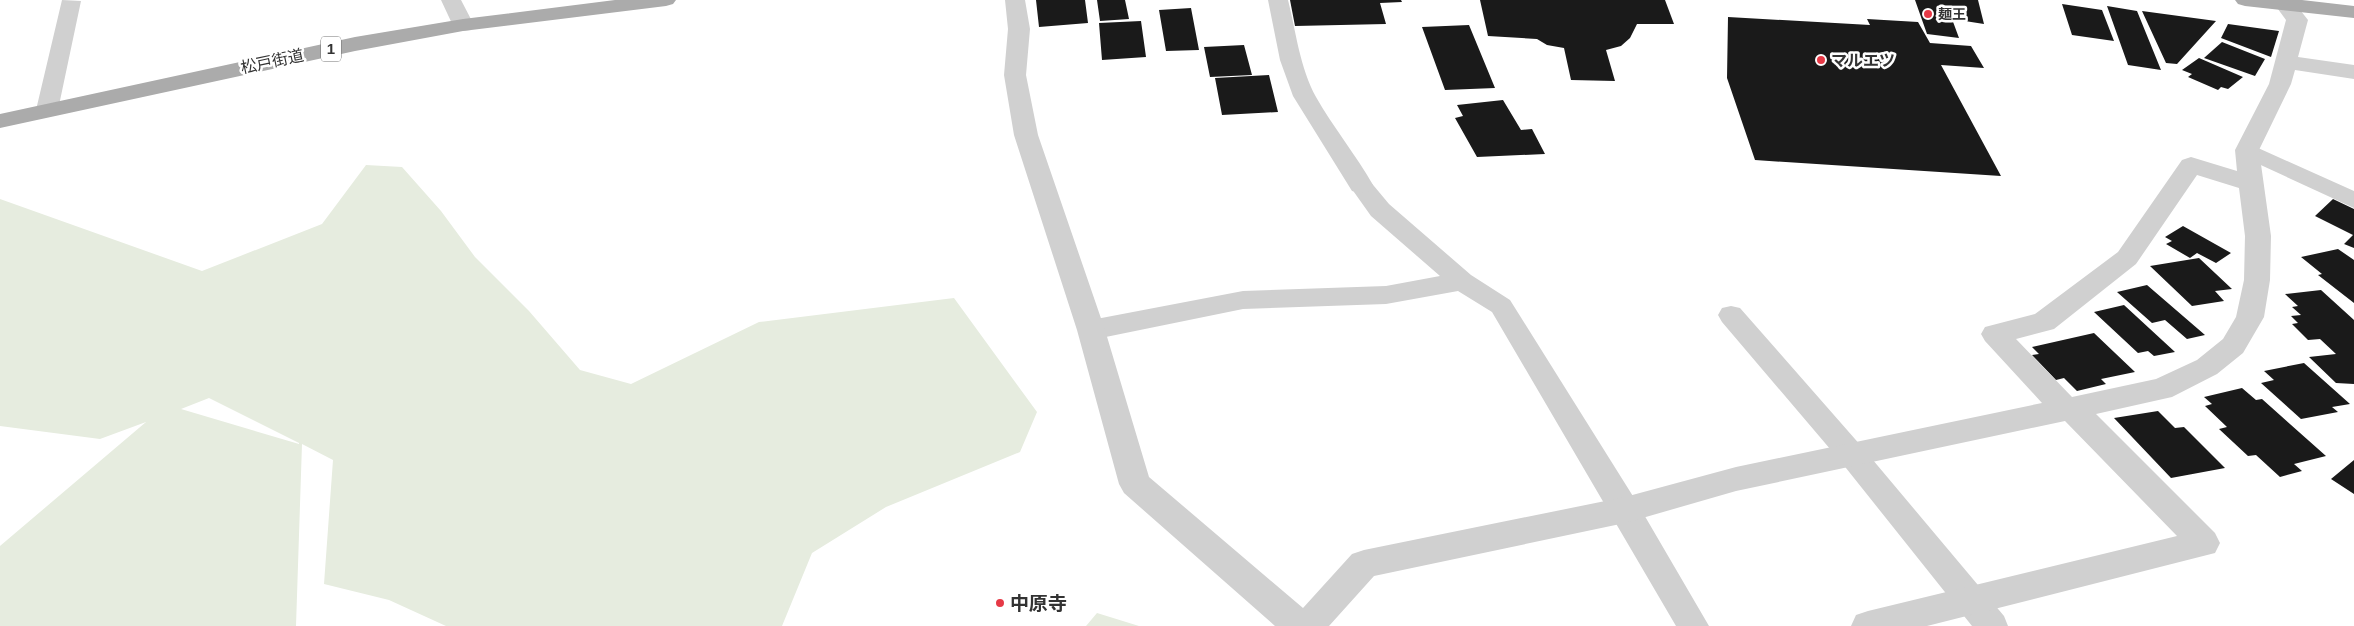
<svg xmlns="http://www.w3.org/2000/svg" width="2354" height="626" viewBox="0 0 2354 626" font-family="Arial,'Noto Sans JP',sans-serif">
<rect width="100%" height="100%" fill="#fff"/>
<path fill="#e6ecdf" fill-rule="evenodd" d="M366,165L402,167L441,211L475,257L529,311L580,370L631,384L759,322L954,298L1037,412L1020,452L886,507L812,553L782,626H446L389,600L324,584L333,460L302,444L296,626H0V546L146,422L100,439L0,426V199L202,271L322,224ZM209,398L299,443V444L181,409Z
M1097,613L1139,626H1086Z"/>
<path fill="#1a1a1a" d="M1036,0H1085L1088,23L1039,27Z
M1097,0H1125L1129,19L1100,21Z
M1290,0H1401L1402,2L1380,3L1386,24L1295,26Z
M1480,0H1665L1674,24H1637L1630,38L1621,46L1606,50L1615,81L1571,80L1564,48L1547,45L1537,39L1488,36Z
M1915,0H1978L1984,24L1952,19L1959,38L1927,34Z
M2062,4L2102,10L2114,41L2072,35Z
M2107,6L2137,11L2161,70L2128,65Z
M1191,8L1199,50L1166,51L1159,10Z
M2142,11L2216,21L2177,64L2166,63Z
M1728,17L1870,25L1867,19L1918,22L1930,43L1971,46L1984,68L1941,65L2001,176L1755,160L1727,78Z
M1141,21L1146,57L1102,60L1099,23Z
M2228,24L2279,31L2271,57L2221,38Z
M1469,25L1495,88L1445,90L1422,27Z
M2222,42L2265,59L2255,76L2204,58Z
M1244,45L1252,75L1210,77L1204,47Z
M2199,58L2243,77L2228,89L2221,87L2218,90L2188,77L2192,74L2182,70Z
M1269,75L1278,112L1222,115L1215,78Z
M1503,100L1521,130L1532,129L1545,154L1477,157L1455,118L1463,116L1457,105Z
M2333,199L2354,209V248L2344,244L2353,235L2315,216Z
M2183,226L2231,253L2216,263L2197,253L2190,258L2166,244L2172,241L2165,237Z
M2338,249L2354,260V303L2318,275L2322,274L2301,257Z
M2199,258L2232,289L2215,291L2224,301L2192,306L2150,266Z
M2147,285L2205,335L2187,339L2165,320L2152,323L2117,292Z
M2321,290L2354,320V384L2336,383L2309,357L2336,354L2320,339L2308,340L2292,324L2298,323L2291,316L2301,315L2292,307L2298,306L2285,294Z
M2124,305L2175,352L2154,356L2148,351L2138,353L2094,312Z
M2094,333L2135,372L2101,379L2106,384L2077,391L2064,378L2056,380L2032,355L2039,354L2032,347Z
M2304,363L2350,404L2332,407L2338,412L2301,419L2261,383L2274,380L2264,371Z
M2242,388L2256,400L2262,399L2326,456L2294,464L2302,471L2280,477L2256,455L2248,456L2219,429L2227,427L2205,406L2212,404L2204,397Z
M2158,411L2175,428L2184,427L2225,468L2171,478L2114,418Z
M2354,460V494L2331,479Z"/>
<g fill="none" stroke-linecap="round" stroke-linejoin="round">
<path fill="#d0d0d0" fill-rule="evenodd" d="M62,0L81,1L58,110L55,115L47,117L39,115L36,110Z
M2247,143L2354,191V208L2239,155L2236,150L2239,145Z
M1361,177L1369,180L1389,204L1471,275L1510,300L1636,501L1709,626H1676L1492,312L1458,291L1386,304L1243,309L1091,340L1082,337L1078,330L1082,323L1091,320L1243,291L1386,286L1440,276L1371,216L1349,185L1353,180Z
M1731,306L1740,308L1862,447L2004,616L2008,626H1972L1842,463L1722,322L1718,315L1722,308Z"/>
<path fill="#d0d0d0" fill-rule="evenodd" d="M441,0H461L474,25L471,30L463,31L455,30Z
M1005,0H1025L1030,29L1026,75L1038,135L1105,330L1149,477L1303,608L1352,554L1364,550L1625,497L1736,467L2042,403L1985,341L1981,334L1985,327L2035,314L2118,252L2182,160L2191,157L2237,171L2235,150L2269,84L2286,20L2275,5L2279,1H2293L2308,20L2298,57L2354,65V79L2295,70L2291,84L2259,150L2271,236L2270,280L2264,317L2243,353L2217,374L2172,397L2096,414L2215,533L2220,543L2215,553L1927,626H1851L1856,615L1868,611L2177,536L2065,421L1736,491L1625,523L1374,576L1329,626H1275L1124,493L1119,484L1077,330L1014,135L1004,75L1008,29ZM2197,175L2239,188L2245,236L2244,280L2236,317L2223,339L2197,360L2156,379L2072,397L2016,339L2054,329L2136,264Z
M1268,0H1288C1296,32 1300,68 1316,97C1333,127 1356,155 1373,185L1370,191L1361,193L1352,191L1293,96L1280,60Z"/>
<path fill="#ababab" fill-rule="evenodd" d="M615,0H676L673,4L666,6L463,31L355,51L0,128V114L355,37L463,19Z
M2235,0H2302L2354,6V18L2245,6L2238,4Z"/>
</g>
<g fill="#e63946" stroke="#fff" stroke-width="2">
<circle cx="1928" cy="14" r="5"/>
<circle cx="1821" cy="60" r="5"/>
<circle cx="1000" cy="603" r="5"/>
</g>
<g text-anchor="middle" stroke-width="5" stroke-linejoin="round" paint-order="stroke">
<g font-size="14" font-weight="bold" fill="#333" stroke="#fff" text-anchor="start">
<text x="1938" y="19">麺王</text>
</g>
<rect fill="#fff" stroke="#707070" stroke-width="1" x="321" y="36.5" width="20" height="25" rx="4"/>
<g font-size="15" font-weight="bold" fill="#333">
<text x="331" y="54">1</text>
</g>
<g font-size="16" font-weight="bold" fill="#333" stroke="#fff" text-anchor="start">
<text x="1831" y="66">マルエツ</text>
</g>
<g font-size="16" fill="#333" stroke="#fff">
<text transform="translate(272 61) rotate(-12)" y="6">松戸街道</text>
</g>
<g font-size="19" font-weight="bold" fill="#333" stroke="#fff" text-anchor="start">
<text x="1010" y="610">中原寺</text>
</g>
</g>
</svg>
